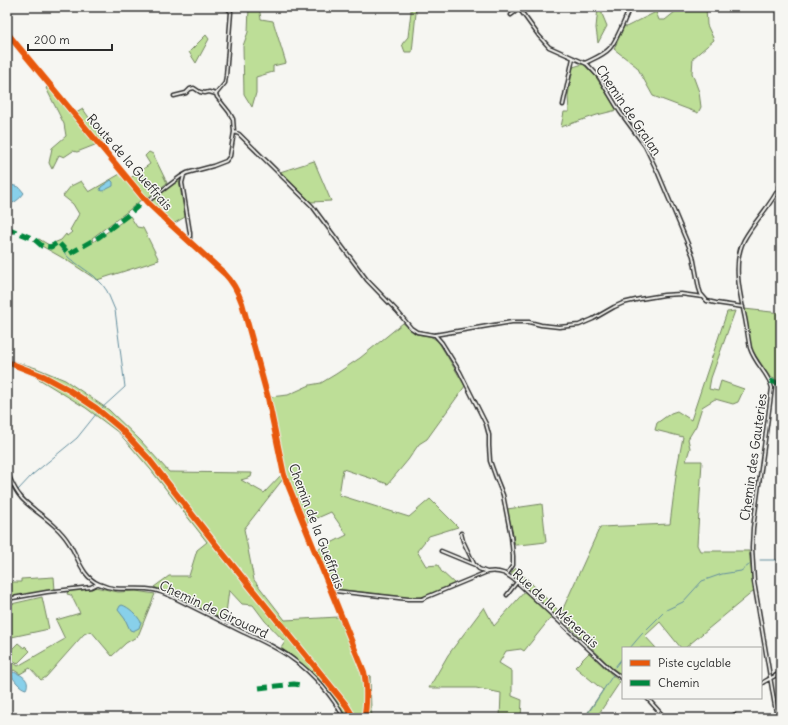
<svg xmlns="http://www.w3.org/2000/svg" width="788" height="725" viewBox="0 0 788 725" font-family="Delius,sans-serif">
<rect width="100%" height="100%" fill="#f6f6f2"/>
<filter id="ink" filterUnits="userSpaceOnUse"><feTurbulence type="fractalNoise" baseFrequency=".025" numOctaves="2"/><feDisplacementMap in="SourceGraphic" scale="8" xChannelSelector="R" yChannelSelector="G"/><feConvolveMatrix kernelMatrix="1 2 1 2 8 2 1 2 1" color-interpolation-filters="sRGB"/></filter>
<g filter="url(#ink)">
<path fill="#bdde97" stroke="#748461" d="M249,7H259L261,19L273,21L286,63L273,66V72L256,77V93L252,107L244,94L243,46L248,32Z
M411,7H415L416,13L412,52H405L402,44L408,37L411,12Z
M598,7H603L602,14L607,26L598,43L596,28Z
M681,7H706L707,25L714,40L693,58L692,73L699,92L701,107L698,113L653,96L637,67L614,49L624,26L626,27L656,12L659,20H665Z
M206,35L209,39L196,63L189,52Z
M583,64L596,77L617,110L597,115L561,127L564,112H569L568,96L573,67Z
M51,83L76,113L83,109L104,139L100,143L77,152L73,151L64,157L59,155L52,169L49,163L52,148L66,136L64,124L46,88Z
M149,152L153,154L167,183L148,198L129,179L150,164L145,156Z
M314,161L331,201L311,202L280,172Z
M120,174L142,199L128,211L92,238L93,242L130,216L137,227L143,228L159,260L97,280L68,261L33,241L39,239L49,245L61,240L66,234L67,236L72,232L70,230L79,214L73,204L63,196L71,186L81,181L89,192Z
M179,180L185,217L173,224L150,201L175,183Z
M744,309L781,313V382L770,377L752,350Z
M735,311L711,378L709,389L718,391L721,381L744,389L738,402L733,404L715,399L702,407L696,426L688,439L690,448L686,461H702L697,545L700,551H749L754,591L685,648H681L660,622L645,636L656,648H623V676L611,667L558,615L548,621L524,651L521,649L506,651L499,663L512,671V696L522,700L521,718H500L501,693L476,688H429L448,655L484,607L494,626L526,590L511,573L516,568L561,613L600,527L670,524L677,468L683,437L655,430L657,423L671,413L677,411L691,420L727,312Z
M403,323L416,334L430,336L438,341L465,386L427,439L419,444L408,460L388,484L343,469L339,495L409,517L430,499L458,527L429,536L417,551L426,566L438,565L441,571L455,584L423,597L413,598L334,589L332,587L317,550L347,535L331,512L306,523L284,469L277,427L270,397L288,395L310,385L321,383L336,374L360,358Z
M7,359L36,368L65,380L109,410L141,441L169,472L252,473L251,477L241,480L264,493L282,474L283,479L244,529L254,580L285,620L338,617L363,676V686L368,687L370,675L371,711L373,718H347C330,691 308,666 281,648L285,642L265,621L253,605L242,604L229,590L225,621L154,587L169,576H189L197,550L207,542L151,470L119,433L86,408L34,376L7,365Z
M542,504L546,542L529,544L515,545L507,509Z
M54,577L55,590L11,597L9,582H21V579Z
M95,587L118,592L136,591L155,594L138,636L126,643L112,656L91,631L84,634L46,677L41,680L30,668L20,674L14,670L7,674V658L18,666L65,639L56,620L80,613L71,595L67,594L68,591L90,589Z
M42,597L49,629L7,638V605Z
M18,643L24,648L25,646L30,651L17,664L7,654Z
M589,653L620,682L596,718H584L603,690L575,667Z"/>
<path fill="#88d0ea" stroke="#638e9e" d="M111,180L113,182V186L103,191L100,190L101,187Z
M7,184L19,187L24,193C20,199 13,204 7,205Z
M122,605C129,607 137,615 141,622L139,628L133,631L130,630L125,619L118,610L120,606Z
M13,672C21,674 31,680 26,689C20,688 13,679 11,674Z"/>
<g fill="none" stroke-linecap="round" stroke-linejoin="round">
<path stroke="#638e9e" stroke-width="1" d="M61,249L69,258L94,276L102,284L107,291L115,310L125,387L102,408
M18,490L32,475L77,438L97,413
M760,560H781
M630,648L641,635L666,610L683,602L702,581L722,574L741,571L749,565
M615,667L623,657
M585,718L613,675"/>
<g stroke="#2b2b2b" stroke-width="5">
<path id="minor" d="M518,7L539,36L549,47L587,64L599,77L620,112L645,146L658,173L693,256L699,288L701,294L707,301L716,303L743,307
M511,15L519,9
M7,33L147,202L169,223L225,274C233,282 238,292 242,303L268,398L284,475L364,672C367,684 367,706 364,718
M585,63C593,59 604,55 610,48C617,40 626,17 630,7
M174,96L186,93L190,89L194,88L200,92L205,93L209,92L216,94
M563,105L573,58
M234,132L239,134L312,206L367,280L397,311L411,328L417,332L434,335L512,322H529L541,325L559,327L579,325L593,319L614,307L623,303L640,299L664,295L681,294L703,297
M184,175L182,183L190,233V242
M147,202L180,177L187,173L213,166L226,161L230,156L234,132L233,119L229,112L217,97L216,94L225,83L226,76L231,12L228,9L223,7
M435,335L442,343L460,372L486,424L489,435V446L490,461L495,475L503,495L511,536L513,556V565L507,574
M7,472C11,480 14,489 20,496C24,502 31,506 36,511C48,520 61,530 69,543C78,557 82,577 99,584C118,593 134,586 154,590C160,591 165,594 171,596C195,608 219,620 243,632C260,640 279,648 294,660C313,673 334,698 344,718
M461,533L463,541L474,564
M441,551L475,565L479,569L487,572
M331,592L335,591L408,599H422L487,572C501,570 507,574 517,582L611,670L623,679
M507,595L517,582
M7,599L47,592L91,587L97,584
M761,684C767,679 775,677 781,672
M647,698L665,718
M776,710L781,707
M731,718L734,715
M777,718L754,582L752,548L753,528L772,388C769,374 755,364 750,348C748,338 747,328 745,318C740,294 732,263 744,240C755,220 771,206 781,184"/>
</g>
<use href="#minor" stroke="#f6f6f2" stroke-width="2"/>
<path stroke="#00873e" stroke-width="5" stroke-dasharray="10 5" stroke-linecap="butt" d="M7,228L34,239L42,246L51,247L58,242L69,254L99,237L128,215L145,200
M770,381L781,384
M259,688L294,684L300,685"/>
<g stroke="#f6f6f2" stroke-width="8">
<path id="cycleway" d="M7,33L147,202L169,223L225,274C233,282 238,292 242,303L268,398L284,475L364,672C367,684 367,706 364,718
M7,362L43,376L69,390L96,408L120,428L148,458L217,546L308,658L346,705L354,718"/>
</g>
<use href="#cycleway" stroke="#e8590c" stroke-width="6"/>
</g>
</g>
<g text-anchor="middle" stroke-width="3" stroke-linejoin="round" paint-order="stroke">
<g font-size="13" fill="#2b2b2b" stroke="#f6f6f2">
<text transform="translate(629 110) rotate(56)" y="5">Chemin de Gralan</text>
<text transform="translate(130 162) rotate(49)" y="5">Route de la Gueffrais</text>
<text transform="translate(753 457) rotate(-82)" y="5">Chemin des Gauteries</text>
<text transform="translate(317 526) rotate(69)" y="5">Chemin de la Gueffrais</text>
<text transform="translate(556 608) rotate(42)" y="5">Rue de la Ménerais</text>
<text transform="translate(214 609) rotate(25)" y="5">Chemin de Girouard</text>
</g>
</g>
<rect width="788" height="725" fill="none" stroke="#f6f6f2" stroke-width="24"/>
<rect x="12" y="12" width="764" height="701" fill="none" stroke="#2b2b2b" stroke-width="1.5" filter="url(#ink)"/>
<rect x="622" y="647" width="140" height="52" fill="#f6f6f2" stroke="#a5a5a2"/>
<rect x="630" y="660" width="20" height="6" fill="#e8590c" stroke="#a5a5a2"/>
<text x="658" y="667" font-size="12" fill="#2b2b2b">Piste cyclable</text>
<rect x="630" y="680" width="20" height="6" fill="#00873e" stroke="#a5a5a2"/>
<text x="658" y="687" font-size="12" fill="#2b2b2b">Chemin</text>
<path d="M28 44v6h84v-6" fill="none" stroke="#2b2b2b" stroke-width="2"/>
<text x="34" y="44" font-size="12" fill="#2b2b2b" stroke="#f6f6f2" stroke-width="3" paint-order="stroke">200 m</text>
</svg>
